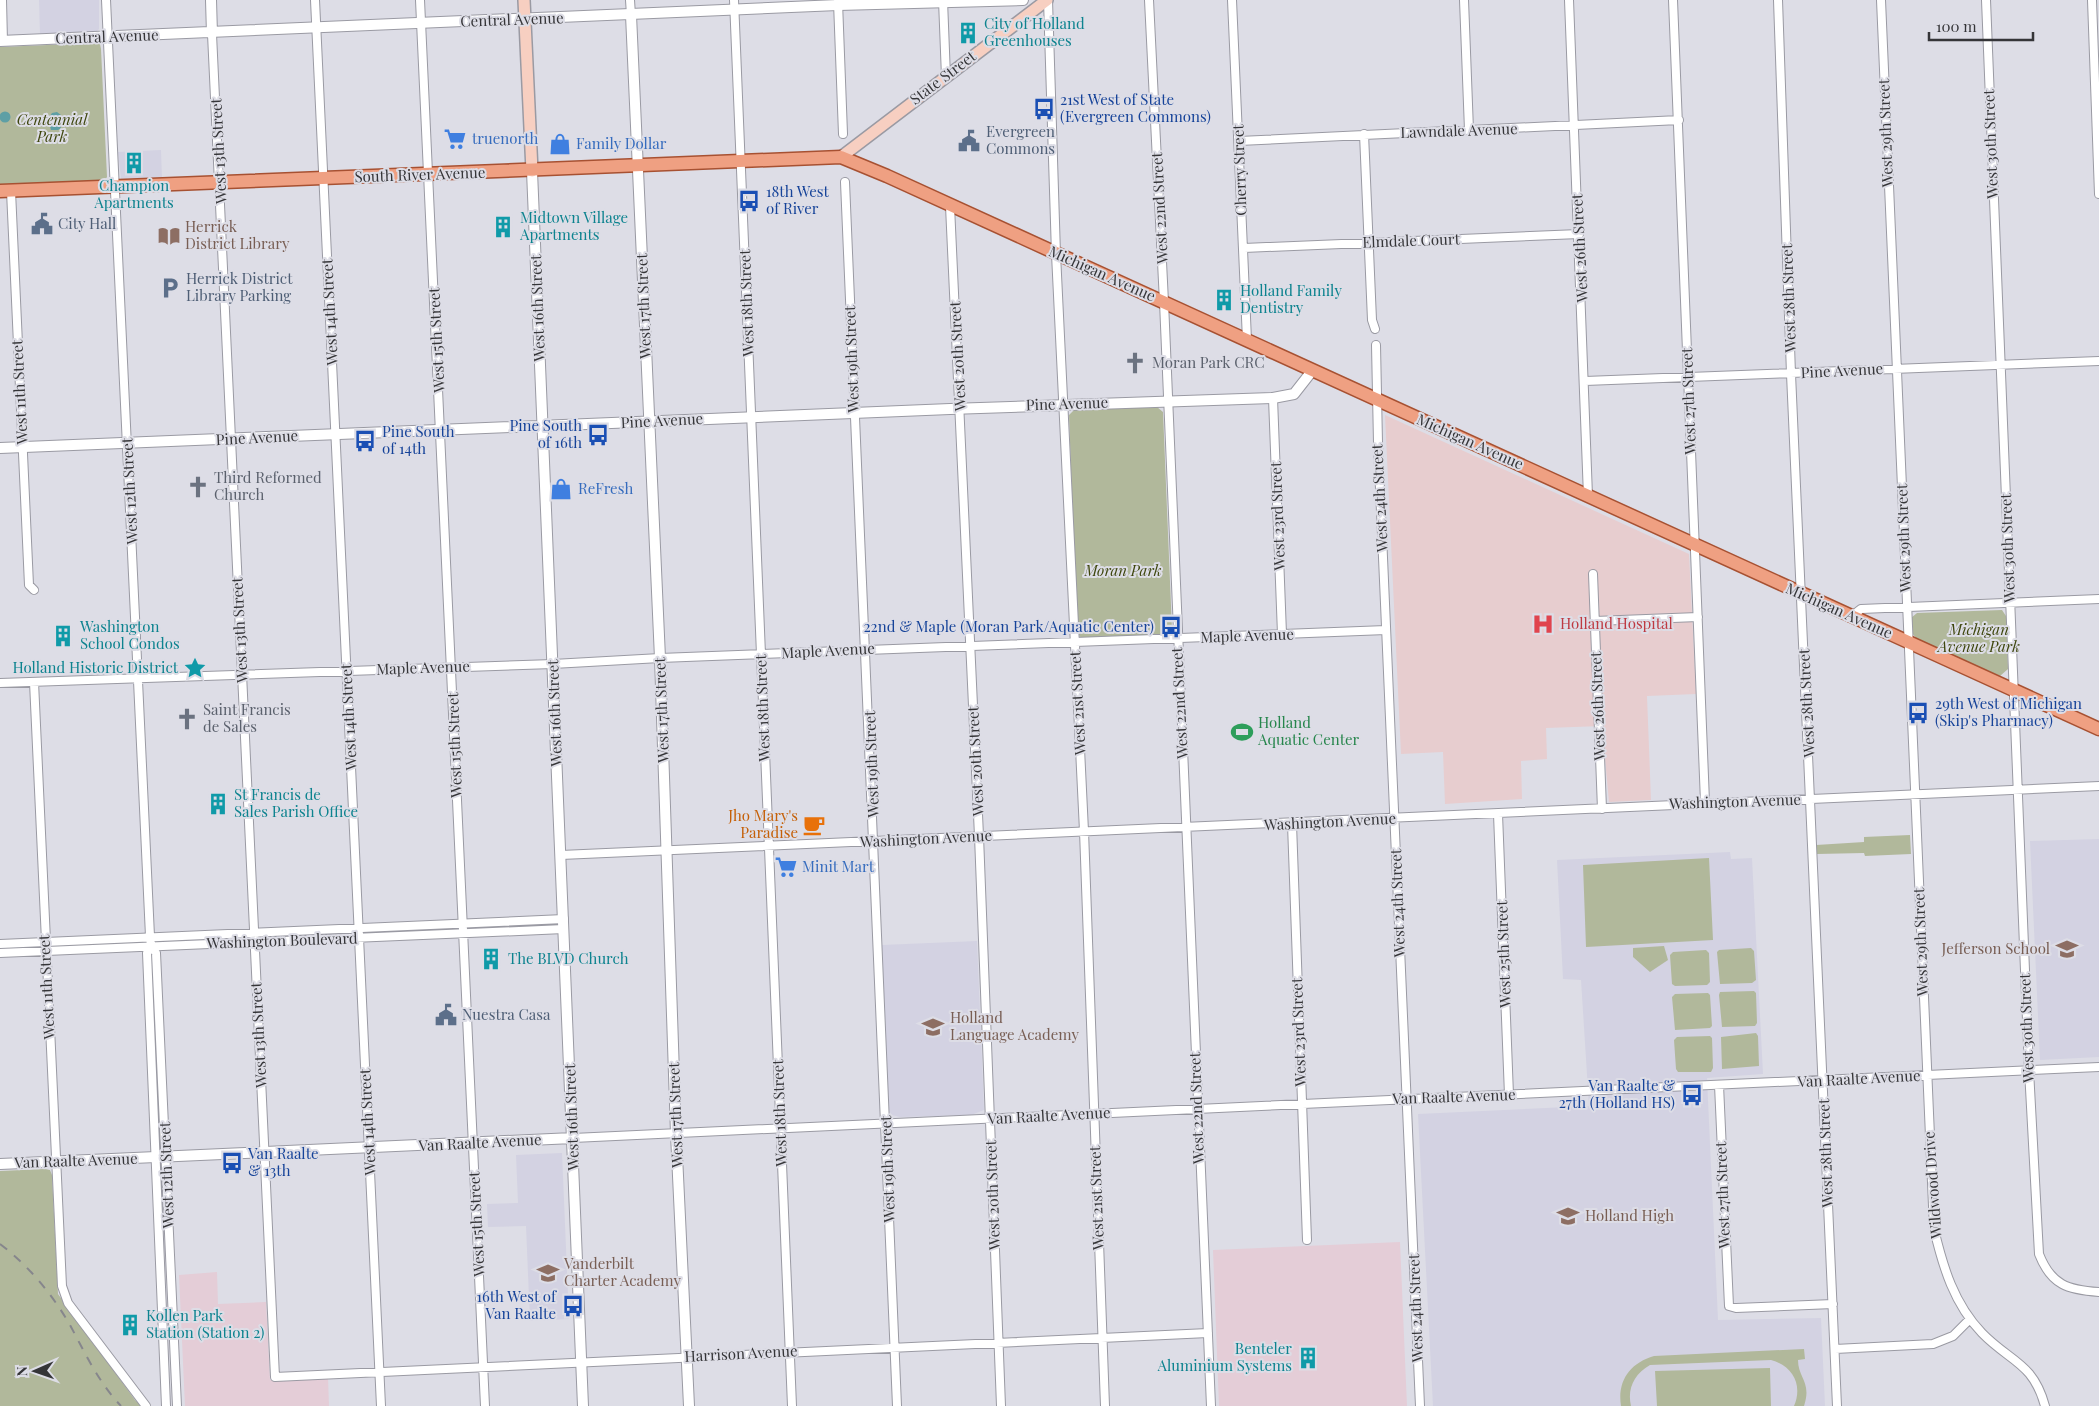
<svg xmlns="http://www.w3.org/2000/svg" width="2099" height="1406" viewBox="0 0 2099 1406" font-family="'Playfair Display',serif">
<rect width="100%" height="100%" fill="#dddde6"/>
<path fill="#d3d2e2" d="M39,0H99V29L96,32L40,34Z
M161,150L162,179H121L118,152Z
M2099,839V1057L2040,1060L2030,841Z
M1730,852L1731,859L1752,858L1763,1074L1707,1078L1718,1320L1821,1318L1825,1406H1433L1418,1114L1589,1106L1581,980L1563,979L1557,860Z
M977,941L984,1110L971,1115L900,1117L892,1115L889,1111L882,945Z
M562,1153L569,1319L530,1321L526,1226L488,1227L487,1204L518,1203L516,1155Z"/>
<path fill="#e4cdd7" d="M1400,1242L1407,1406H1219L1213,1250Z
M217,1272L218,1304L266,1302L270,1380L328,1377L329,1406H185L179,1275Z"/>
<path fill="#e7cdcf" d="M1385,415L1689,554L1696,694L1647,696L1651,800L1609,802L1602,726L1546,728L1547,759L1521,761L1522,799L1445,804L1443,752L1401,754Z"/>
<path fill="#b1b89b" d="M96,43L100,44L101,49L107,177L105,180L0,186V47Z
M1157,407L1163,412L1172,630L1166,635L1081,638L1077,632L1069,415L1074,410Z
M2002,610L2006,616L2008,669L2000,676L1917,639L1911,632V618L1917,613Z
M1910,835L1911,854L1865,856L1864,853L1817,854L1816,845L1864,842V837Z
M1709,858L1713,940L1586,947L1583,865Z
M1664,946L1668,960L1650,972L1633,957V948Z
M1751,948L1754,951L1756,980L1752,983L1720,984L1717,952L1719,950Z
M1706,950L1709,953L1710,982L1707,985L1675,986L1672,984L1670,955L1673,952Z
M1754,991L1756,993L1757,1023L1755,1026L1722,1027L1719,995L1720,992Z
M1708,993L1710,995L1712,1026L1710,1028L1675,1030L1672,997L1675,994Z
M1756,1033L1758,1036L1759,1066L1722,1069L1721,1037Z
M1710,1036L1712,1038L1713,1068L1711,1072H1678L1676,1069L1674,1040L1677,1037Z
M45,1169L50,1170L52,1175L58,1294L135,1400L142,1406H0V1171Z
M1804,1349L1805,1359L1798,1360C1798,1378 1812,1382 1804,1406H1794C1803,1385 1793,1366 1771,1360L1650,1365C1634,1374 1627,1389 1631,1406H1621C1617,1381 1630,1363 1654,1356Z
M1770,1368L1771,1406H1657L1655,1371Z"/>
<path fill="#5e9fa5" d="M-0.5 117a5.5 5.5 0 1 1 11 0a5.5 5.5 0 1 1-11 0Z
M57,112L61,115L59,120L61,128L58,130H51L48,119L52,113Z"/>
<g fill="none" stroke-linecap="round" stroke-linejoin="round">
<g stroke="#9a9aa3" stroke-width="10">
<path id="minor" d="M2,0L3,41
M106,0L150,936L151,946L147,953L166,1406
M315,0L381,1406
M420,0L485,1406
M630,0L631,15
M734,0L792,1406
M943,0L946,77
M1048,0L1056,254L1084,831L1105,1406
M1149,0L1164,302L1211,1406
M1232,0L1247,340
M1464,0L1469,130
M1569,0L1588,496
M1673,0L1705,802
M1778,0L1791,374L1837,1406
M1881,0L1934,1229C1943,1267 1954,1304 1982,1333C2010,1362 2033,1362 2045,1406
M1986,0L2029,1070L2039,1254C2051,1285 2068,1290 2099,1292
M2092,0L2099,194
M838,2L843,134
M212,34L275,1377L1208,1333
M1364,134L1372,320L1375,329
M1239,141L1679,120
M845,182L897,1406
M11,191L29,585L34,590
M950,206L979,836L1001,1406
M1244,248L1579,234
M1376,345L1378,443L1420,1406
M1585,381L2099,361
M1273,398L1282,634
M1593,574L1602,809
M1852,616L1861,609L2099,599
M1595,621L1698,617
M34,682L62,1286L68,1303L146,1406
M0,683L553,664L660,658L1386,630
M1498,814L1509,1095
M1292,824L1307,1240
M561,855L2099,786
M0,944L564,919
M151,946L156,953L177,1406
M0,953L564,929
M1719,1085L1729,1306L1736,1308L1833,1304
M573,1138L2099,1067
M1835,1349L1933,1344L1953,1336L1970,1319"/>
</g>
<g stroke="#9a9aa3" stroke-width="12">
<path id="tertiary" d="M211,0L212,34
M631,15L660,658L676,1134L689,1406
M0,41L838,5L1023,0
M532,171L583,1406
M0,448L950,409L1273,398L1294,394L1312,371
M0,1164L573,1138"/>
</g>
<g stroke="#9a9aa3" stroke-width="14">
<path id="secondary" d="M524,0L532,171
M841,157L1047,0"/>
</g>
<g stroke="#a75132" stroke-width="15">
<path id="primary" d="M0,191L841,157L887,176L2099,729"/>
</g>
<use href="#minor" stroke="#fff" stroke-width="8"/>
<use href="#tertiary" stroke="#fff" stroke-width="10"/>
<use href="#secondary" stroke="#f7cfc1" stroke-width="11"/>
<use href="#primary" stroke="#efa082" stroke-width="12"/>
<path stroke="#86868c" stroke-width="2" stroke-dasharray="9 9" stroke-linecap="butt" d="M0,1244C29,1266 52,1294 70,1325C85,1353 99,1383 121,1406"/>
</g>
<defs>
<g id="building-bare" transform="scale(1.725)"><path d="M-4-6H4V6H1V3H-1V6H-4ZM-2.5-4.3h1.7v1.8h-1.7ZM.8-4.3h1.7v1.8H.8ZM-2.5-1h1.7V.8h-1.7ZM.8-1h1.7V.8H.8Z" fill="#0f9aa8" stroke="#dddde6" stroke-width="2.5" paint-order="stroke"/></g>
<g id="bus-bare" transform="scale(1.725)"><path d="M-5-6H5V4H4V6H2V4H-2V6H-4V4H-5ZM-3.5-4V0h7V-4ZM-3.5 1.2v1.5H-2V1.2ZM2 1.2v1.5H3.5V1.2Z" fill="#1a4fb4" stroke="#dddde6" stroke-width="2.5" paint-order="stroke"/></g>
<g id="supermarket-bare" transform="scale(1.725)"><path d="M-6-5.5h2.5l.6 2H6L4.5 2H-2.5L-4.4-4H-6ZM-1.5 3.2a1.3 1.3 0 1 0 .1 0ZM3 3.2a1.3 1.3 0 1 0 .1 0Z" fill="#3f7fe0" stroke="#dddde6" stroke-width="2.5" paint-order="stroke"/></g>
<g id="civic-bare" transform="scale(1.725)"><path d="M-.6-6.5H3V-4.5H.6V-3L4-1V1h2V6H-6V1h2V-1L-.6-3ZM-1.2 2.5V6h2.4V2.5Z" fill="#5c6f8a" stroke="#dddde6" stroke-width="2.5" paint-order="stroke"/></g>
<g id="shop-bare" transform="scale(1.725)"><path d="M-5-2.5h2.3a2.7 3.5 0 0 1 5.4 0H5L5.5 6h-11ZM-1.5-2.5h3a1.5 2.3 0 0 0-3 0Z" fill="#3f7fe0" stroke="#dddde6" stroke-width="2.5" paint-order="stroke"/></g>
<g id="library-bare" transform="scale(1.725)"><path d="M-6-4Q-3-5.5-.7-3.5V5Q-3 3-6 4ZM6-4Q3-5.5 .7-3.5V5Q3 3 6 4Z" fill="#8d6e63" stroke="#dddde6" stroke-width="2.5" paint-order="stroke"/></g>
<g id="parking-bare" transform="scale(1.725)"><path d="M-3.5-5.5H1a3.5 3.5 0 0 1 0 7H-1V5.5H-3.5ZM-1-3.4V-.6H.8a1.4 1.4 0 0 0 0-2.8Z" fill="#5c6f8a" stroke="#dddde6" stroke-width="2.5" paint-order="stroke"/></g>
<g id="church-bare" transform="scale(1.725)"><path d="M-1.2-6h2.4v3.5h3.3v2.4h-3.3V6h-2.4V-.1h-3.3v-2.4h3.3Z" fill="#6b7280" stroke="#dddde6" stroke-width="2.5" paint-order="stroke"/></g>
<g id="hospital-bare" transform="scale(1.725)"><path d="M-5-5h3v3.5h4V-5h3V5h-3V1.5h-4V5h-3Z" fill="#e0444e" stroke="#dddde6" stroke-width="2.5" paint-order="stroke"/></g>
<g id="sight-bare" transform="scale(1.725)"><path d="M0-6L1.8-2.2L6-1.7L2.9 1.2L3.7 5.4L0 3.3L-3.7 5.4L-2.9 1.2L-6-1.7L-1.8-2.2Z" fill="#0f9aa8" stroke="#dddde6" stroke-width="2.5" paint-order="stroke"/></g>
<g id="stadium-bare" transform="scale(1.725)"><path d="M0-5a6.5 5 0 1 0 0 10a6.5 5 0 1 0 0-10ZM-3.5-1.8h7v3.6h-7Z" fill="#2e9e5b" stroke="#dddde6" stroke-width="2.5" paint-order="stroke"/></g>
<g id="cafe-bare" transform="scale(1.725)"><path d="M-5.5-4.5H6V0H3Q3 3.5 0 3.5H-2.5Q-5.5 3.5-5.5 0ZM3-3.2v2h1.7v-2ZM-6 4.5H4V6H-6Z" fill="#e8710a" stroke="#dddde6" stroke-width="2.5" paint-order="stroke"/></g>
<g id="school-bare" transform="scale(1.725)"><path d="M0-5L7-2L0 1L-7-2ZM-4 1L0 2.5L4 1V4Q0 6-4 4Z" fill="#8d6e63" stroke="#dddde6" stroke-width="2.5" paint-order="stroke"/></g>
</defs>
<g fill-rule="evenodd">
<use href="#building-bare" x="968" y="33"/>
<use href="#bus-bare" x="1044" y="109"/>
<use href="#supermarket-bare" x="455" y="139"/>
<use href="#civic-bare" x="969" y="141"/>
<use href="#shop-bare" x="560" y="144"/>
<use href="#building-bare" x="134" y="163"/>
<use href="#bus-bare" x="749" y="201"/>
<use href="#civic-bare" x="42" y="224"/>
<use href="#building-bare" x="503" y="227"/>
<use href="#library-bare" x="169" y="236"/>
<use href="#parking-bare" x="170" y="288"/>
<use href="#building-bare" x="1224" y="300"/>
<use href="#church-bare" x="1135" y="363"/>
<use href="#bus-bare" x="598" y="435"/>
<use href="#bus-bare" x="365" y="441"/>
<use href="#church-bare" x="198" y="487"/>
<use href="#shop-bare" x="561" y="489"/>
<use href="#hospital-bare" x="1543" y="624"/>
<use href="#bus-bare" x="1171" y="627"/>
<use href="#building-bare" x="63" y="636"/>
<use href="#sight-bare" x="195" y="668"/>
<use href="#bus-bare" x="1918" y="713"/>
<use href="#church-bare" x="187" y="719"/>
<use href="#stadium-bare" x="1242" y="732"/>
<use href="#building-bare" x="218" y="804"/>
<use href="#cafe-bare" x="814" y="825"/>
<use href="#supermarket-bare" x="786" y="867"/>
<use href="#school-bare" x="2067" y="949"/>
<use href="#building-bare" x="491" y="959"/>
<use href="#civic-bare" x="446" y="1015"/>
<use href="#school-bare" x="933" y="1027"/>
<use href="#bus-bare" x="1692" y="1095"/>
<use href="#bus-bare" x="232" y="1163"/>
<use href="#school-bare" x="1568" y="1216"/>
<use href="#school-bare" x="548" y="1273"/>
<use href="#bus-bare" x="573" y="1306"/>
<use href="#building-bare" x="130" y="1325"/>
<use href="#building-bare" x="1308" y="1358"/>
</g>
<g text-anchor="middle" stroke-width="4" stroke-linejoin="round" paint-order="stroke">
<g font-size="15" fill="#353538" stroke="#dddde6">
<text transform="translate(512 20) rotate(-2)" y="5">Central Avenue</text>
<text transform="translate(107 37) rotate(-2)" y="5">Central Avenue</text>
<text transform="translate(943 78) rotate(-37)" y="5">State Street</text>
<text transform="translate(1459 131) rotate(-2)" y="5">Lawndale Avenue</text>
<text transform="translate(1886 133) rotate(-92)" y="5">West 29th Street</text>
<text transform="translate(1991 144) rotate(-92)" y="5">West 30th Street</text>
<text transform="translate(219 151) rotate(-93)" y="5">West 13th Street</text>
<text transform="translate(1240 170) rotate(-92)" y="5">Cherry Street</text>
<text transform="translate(420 175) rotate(-2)" y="5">South River Avenue</text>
<text transform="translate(1160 208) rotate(-93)" y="5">West 22nd Street</text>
<text transform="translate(1411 241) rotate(-2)" y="5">Elmdale Court</text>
<text transform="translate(1580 248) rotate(-93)" y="5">West 26th Street</text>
<text transform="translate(1102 274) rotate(24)" y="5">Michigan Avenue</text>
<text transform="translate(1789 298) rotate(-92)" y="5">West 28th Street</text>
<text transform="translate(747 303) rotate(-92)" y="5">West 18th Street</text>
<text transform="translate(644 306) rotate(-92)" y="5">West 17th Street</text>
<text transform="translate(538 308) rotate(-92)" y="5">West 16th Street</text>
<text transform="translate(330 312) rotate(-93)" y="5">West 14th Street</text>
<text transform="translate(437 340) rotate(-93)" y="5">West 15th Street</text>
<text transform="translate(958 356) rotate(-93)" y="5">West 20th Street</text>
<text transform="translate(852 359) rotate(-92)" y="5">West 19th Street</text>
<text transform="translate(1842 371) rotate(-3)" y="5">Pine Avenue</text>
<text transform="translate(20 392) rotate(-93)" y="5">West 11th Street</text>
<text transform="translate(1689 401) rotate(-92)" y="5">West 27th Street</text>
<text transform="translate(1067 404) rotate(-2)" y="5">Pine Avenue</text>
<text transform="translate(662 421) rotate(-3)" y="5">Pine Avenue</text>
<text transform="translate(257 438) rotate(-3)" y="5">Pine Avenue</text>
<text transform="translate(1470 442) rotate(24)" y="5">Michigan Avenue</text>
<text transform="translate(130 491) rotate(-93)" y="5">West 12th Street</text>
<text transform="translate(1380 498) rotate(-93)" y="5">West 24th Street</text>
<text transform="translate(1278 516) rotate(-92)" y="5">West 23rd Street</text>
<text transform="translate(1904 538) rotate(-92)" y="5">West 29th Street</text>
<text transform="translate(2008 548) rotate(-92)" y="5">West 30th Street</text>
<text transform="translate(1839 611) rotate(24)" y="5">Michigan Avenue</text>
<text transform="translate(240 630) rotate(-93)" y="5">West 13th Street</text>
<text transform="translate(1247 636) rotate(-2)" y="5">Maple Avenue</text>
<text transform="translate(828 651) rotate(-3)" y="5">Maple Avenue</text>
<text transform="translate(423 668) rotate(-2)" y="5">Maple Avenue</text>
<text transform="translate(1078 703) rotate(-93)" y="5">West 21st Street</text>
<text transform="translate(1180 703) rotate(-93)" y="5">West 22nd Street</text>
<text transform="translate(1807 703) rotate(-93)" y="5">West 28th Street</text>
<text transform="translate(1598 706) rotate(-92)" y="5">West 26th Street</text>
<text transform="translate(763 708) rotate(-92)" y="5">West 18th Street</text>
<text transform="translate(662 710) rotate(-92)" y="5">West 17th Street</text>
<text transform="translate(555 713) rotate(-92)" y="5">West 16th Street</text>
<text transform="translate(349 717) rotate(-93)" y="5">West 14th Street</text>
<text transform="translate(455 745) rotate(-92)" y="5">West 15th Street</text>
<text transform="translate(976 761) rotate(-93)" y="5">West 20th Street</text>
<text transform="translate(872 764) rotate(-92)" y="5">West 19th Street</text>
<text transform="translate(1735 802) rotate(-2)" y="5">Washington Avenue</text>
<text transform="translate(1330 822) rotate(-3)" y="5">Washington Avenue</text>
<text transform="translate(926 839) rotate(-3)" y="5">Washington Avenue</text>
<text transform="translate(1398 903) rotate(-92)" y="5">West 24th Street</text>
<text transform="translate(282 941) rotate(-2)" y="5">Washington Boulevard</text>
<text transform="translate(1921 942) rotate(-92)" y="5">West 29th Street</text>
<text transform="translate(1504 954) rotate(-92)" y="5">West 25th Street</text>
<text transform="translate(47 987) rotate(-93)" y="5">West 11th Street</text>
<text transform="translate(2027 1028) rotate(-92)" y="5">West 30th Street</text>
<text transform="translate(1299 1032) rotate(-92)" y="5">West 23rd Street</text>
<text transform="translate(259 1035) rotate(-93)" y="5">West 13th Street</text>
<text transform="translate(1859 1079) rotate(-3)" y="5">Van Raalte Avenue</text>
<text transform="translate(1454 1097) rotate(-2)" y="5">Van Raalte Avenue</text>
<text transform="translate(1197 1108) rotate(-92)" y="5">West 22nd Street</text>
<text transform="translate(780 1113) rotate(-92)" y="5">West 18th Street</text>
<text transform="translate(676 1115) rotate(-92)" y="5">West 17th Street</text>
<text transform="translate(1049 1116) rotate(-3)" y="5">Van Raalte Avenue</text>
<text transform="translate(572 1117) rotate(-92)" y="5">West 16th Street</text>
<text transform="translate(368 1122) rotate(-93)" y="5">West 14th Street</text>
<text transform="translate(480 1143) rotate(-3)" y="5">Van Raalte Avenue</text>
<text transform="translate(1826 1153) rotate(-92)" y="5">West 28th Street</text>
<text transform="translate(76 1161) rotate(-2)" y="5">Van Raalte Avenue</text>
<text transform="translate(888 1169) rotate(-92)" y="5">West 19th Street</text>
<text transform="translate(167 1175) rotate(-92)" y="5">West 12th Street</text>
<text transform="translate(1933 1185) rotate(-94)" y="5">Wildwood Drive</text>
<text transform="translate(993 1195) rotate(-92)" y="5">West 20th Street</text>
<text transform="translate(1723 1195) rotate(-92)" y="5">West 27th Street</text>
<text transform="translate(1097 1198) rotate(-92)" y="5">West 21st Street</text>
<text transform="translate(477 1224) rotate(-93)" y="5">West 15th Street</text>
<text transform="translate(1416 1308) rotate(-92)" y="5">West 24th Street</text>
<text transform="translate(741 1354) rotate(-3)" y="5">Harrison Avenue</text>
</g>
<g font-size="15" fill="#0d838f" stroke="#dddde6" text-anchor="start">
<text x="984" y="29">City of Holland<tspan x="984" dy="17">Greenhouses</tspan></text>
<text x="134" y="191" text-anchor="middle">Champion<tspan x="134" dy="17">Apartments</tspan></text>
<text x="520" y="223">Midtown Village<tspan x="520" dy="17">Apartments</tspan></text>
<text x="1240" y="296">Holland Family<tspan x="1240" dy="17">Dentistry</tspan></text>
<text x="80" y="632">Washington<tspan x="80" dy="17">School Condos</tspan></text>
<text x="178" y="673" text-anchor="end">Holland Historic District</text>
<text x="234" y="800">St Francis de<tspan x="234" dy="17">Sales Parish Office</tspan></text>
<text x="508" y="964">The BLVD Church</text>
<text x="146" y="1321">Kollen Park<tspan x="146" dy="17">Station (Station 2)</tspan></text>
<text x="1292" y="1354" text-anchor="end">Benteler<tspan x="1292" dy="17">Aluminium Systems</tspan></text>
</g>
<g font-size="15" fill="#164399" stroke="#dddde6" text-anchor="start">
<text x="1060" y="105">21st West of State<tspan x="1060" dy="17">(Evergreen Commons)</tspan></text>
<text x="766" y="197">18th West<tspan x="766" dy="17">of River</tspan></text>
<text x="582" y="431" text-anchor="end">Pine South<tspan x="582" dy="17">of 16th</tspan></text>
<text x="382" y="437">Pine South<tspan x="382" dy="17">of 14th</tspan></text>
<text x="1154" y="632" text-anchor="end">22nd &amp; Maple (Moran Park/Aquatic Center)</text>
<text x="1935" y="709">29th West of Michigan<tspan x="1935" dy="17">(Skip's Pharmacy)</tspan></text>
<text x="1675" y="1091" text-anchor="end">Van Raalte &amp;<tspan x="1675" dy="17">27th (Holland HS)</tspan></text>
<text x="248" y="1159">Van Raalte<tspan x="248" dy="17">&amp; 13th</tspan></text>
<text x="556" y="1302" text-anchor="end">16th West of<tspan x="556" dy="17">Van Raalte</tspan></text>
</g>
<g font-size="15" font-style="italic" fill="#3e460d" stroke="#dddde6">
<text x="52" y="125">Centennial<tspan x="52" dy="17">Park</tspan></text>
<text x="1123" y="576">Moran Park</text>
<text x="1979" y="635">Michigan<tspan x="1979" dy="17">Avenue Park</tspan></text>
</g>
<g font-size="15" fill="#4e5e75" stroke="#dddde6" text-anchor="start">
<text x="986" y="137">Evergreen<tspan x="986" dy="17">Commons</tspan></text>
<text x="58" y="229">City Hall</text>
<text x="186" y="284">Herrick District<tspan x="186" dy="17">Library Parking</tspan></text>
<text x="462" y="1020">Nuestra Casa</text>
</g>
<g font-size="15" fill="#366cbe" stroke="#dddde6" text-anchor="start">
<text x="472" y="144">truenorth</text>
<text x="576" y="149">Family Dollar</text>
<text x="578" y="494">ReFresh</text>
<text x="802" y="872">Minit Mart</text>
</g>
<g font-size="15" fill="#785e54" stroke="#dddde6" text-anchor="start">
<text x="185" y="232">Herrick<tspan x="185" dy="17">District Library</tspan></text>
<text x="2050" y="954" text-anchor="end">Jefferson School</text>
<text x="950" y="1023">Holland<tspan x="950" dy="17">Language Academy</tspan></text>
<text x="1585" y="1221">Holland High</text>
<text x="564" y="1269">Vanderbilt<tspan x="564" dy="17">Charter Academy</tspan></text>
</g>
<g font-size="15" fill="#5b616d" stroke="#dddde6" text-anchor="start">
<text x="1152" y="368">Moran Park CRC</text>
<text x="214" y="483">Third Reformed<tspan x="214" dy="17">Church</tspan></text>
<text x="203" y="715">Saint Francis<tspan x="203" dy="17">de Sales</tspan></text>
</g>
<g font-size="15" fill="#be3a42" stroke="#dddde6" text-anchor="start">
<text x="1560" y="629">Holland Hospital</text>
</g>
<g font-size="15" fill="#27864d" stroke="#dddde6" text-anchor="start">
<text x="1258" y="728">Holland<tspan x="1258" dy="17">Aquatic Center</tspan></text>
</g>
<g font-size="15" fill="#c56008" stroke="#dddde6" text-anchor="end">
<text x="798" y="821">Jho Mary's<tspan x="798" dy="17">Paradise</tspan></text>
</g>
</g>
<g transform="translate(35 1371) rotate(268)" stroke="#dddde6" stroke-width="4" paint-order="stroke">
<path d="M0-4L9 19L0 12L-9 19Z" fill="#353538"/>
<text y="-8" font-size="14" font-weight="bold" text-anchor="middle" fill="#353538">N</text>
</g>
<path d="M1929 32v8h104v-8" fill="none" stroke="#353538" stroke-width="2.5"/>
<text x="1936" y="32" font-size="15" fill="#353538" stroke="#dddde6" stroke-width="4" paint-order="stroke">100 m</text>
</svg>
